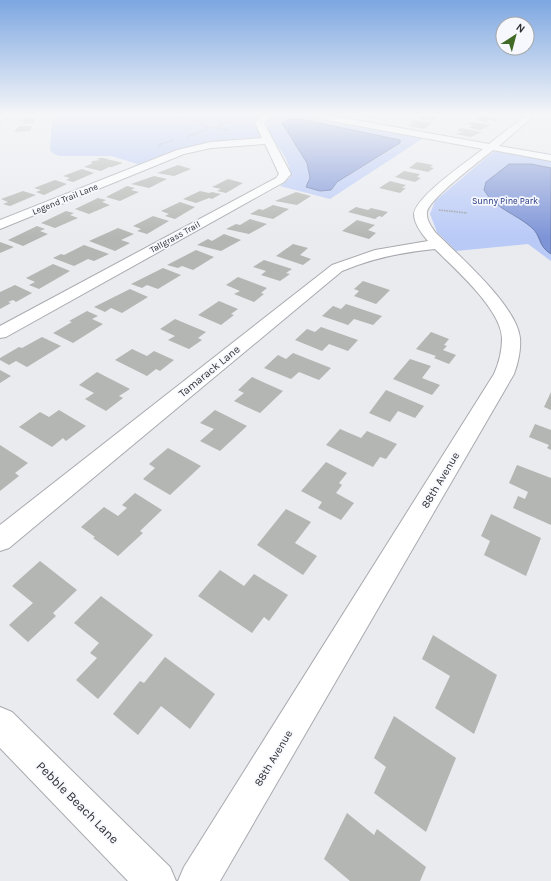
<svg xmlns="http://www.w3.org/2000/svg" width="551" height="881" viewBox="0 0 551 881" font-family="Karla,sans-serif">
<rect width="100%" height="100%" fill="#e9ebef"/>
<path fill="#b9caf7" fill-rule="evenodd" d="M56,115H266L258,119L255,124L261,139L198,145L178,150L141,165L111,156H60L54,154L50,150L52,122Z
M277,115H309L425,137L330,199L280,186L291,177C290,172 290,167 288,164C283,148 267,138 267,120ZM300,119L400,140L397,146L334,184L333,187L320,191L306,187L310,178L307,163L282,123Z
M494,151L551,160V261L528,244L456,251L437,232L430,214L435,201Z"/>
<path fill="#7d94d7" stroke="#6576a5" d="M290,119H300L400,140V143L337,182L331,190L320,191L306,187L310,178L307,163L282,123Z
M509,164H531L551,168V254C537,245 542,236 531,227C516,214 494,208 484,190L486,182Z"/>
<path fill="#b3b6b2" d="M354,115H373H372L374,116L369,118Z
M419,115H430L439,116L432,121L418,119L423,116Z
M480,116L499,119L496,121L489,120L486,122L475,120Z
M36,118L34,123L23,124L24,121H19L20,119Z
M413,120L433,123L424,129L408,126L413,123L409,122Z
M470,122L491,125L480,130L469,128L473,125L467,124Z
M19,126H32L30,131L14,132Z
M461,128L482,132L471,137L455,134L464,132L457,131Z
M100,158H103L123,163L112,167H109L101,171L84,167L93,163L90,162L93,161L100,160L96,159Z
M417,162L433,165L430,167L434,168L428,172L409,168Z
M178,165L191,169L174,176L157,173Z
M82,169L94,173L73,182L66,180L70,178L63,176Z
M404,171L420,174L417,177L421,178L415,182L395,177Z
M154,176L167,179L149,188L131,184Z
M228,179L243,183L226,193L217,191L221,189L212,187Z
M55,180L67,184L44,195L36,192L41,190L34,188Z
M390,181L406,185L402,188H406L400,193L379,188Z
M127,186L135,188L131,190L139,192L120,201L106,197Z
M23,191L36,195L10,206L3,204L8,202L1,199Z
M200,191L209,193L212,192L221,194L212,199L209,198L196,203L183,199Z
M296,192L311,196L297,205L275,201Z
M98,198L106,200L102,202L110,205L89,214L75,209Z
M180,202L195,207L175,219L165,216L169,214L161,211Z
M273,205L289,209L273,219L250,214L259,209L263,210Z
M356,207L368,210L371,208L388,212L382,217L379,216L375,219L348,212Z
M66,211L74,213L70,215L78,218L55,228L41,223Z
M153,216L169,221L147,234L137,231L141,229L133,226Z
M250,219L267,224L249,234L226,229L236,224L240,225Z
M357,220L375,225L368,230L376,233L369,239L342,231Z
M37,226L45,229L40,231L48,234L23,246L8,240Z
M118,228L134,234L121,240L130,243L115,251L89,241Z
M224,234L241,240L221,251L197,245L208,239L212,241Z
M0,242L14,247L0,253Z
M293,244L308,248L300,255L311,259L303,265L276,256Z
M84,245L109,254L94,261L88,259L74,266L53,258L61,254L64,255Z
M196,250L214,257L193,270L182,266L178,268L167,265Z
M264,260L292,269L286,273L290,274L280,281L261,275L266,271L253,267Z
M53,264L70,271L39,289L29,285L35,282L26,278Z
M163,268L181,275L158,289L147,285L142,288L131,284Z
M238,277L267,288L261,293L264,294L254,302L234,294L240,291L226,285Z
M363,281L390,290L376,304L354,296L359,291L354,289Z
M15,285L32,293L16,302L13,300L8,302L11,303L0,309V292Z
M130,289L148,297L122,313L111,308L105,312L94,307Z
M219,301L238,309L231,314L234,315L221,325L198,315Z
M346,304L382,316L373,325L354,319L348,325L322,316L333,306L341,309Z
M87,311L98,316L92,319L103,324L73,343L53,333L72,322L69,321Z
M175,319L206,332L198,338L202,340L189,349L168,340L175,336L160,329Z
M321,327L358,340L348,351L329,344L322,351L295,340L307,329L315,332Z
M431,332L449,339L444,345L447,346L443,350L456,355L449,364L434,358L436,356L416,349Z
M42,337L61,346L27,367L16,361L9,365L0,360V358L19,347L22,348Z
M132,349L147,356L154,351L174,360L160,371L156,369L147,376L115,360Z
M293,353L331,368L319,380L299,372L291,379L264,368L278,355L286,359Z
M410,359L431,366L422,378L440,385L432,395L393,379Z
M0,370L11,376L0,383Z
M97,372L130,389L119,396L123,398L106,411L85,399L94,393L79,385Z
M252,377L283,391L260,413L234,401L244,393L238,390Z
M386,390L424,406L415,418L398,411L390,422L369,413Z
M551,392V410L544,407Z
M59,410L86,426L66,441L63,438L52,447L19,427L40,412L49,417Z
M215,410L247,426L220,451L200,441L214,429L200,423Z
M535,424L551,430V450L547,448L549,445L529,437Z
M340,429L361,438L367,431L397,444L386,459L380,457L373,467L326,445Z
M0,445L28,463L15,473L19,476L0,491Z
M168,448L201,466L170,495L143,479L155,468L149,464Z
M326,462L347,473L339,483L342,485L336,493L354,503L341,520L318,508L322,502L301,491Z
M517,465L551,478V525L513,508L518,496L525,499L528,492L509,483Z
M135,493L162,510L140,531L143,533L118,556L93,538L95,537L81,527L104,507L118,516L127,508L122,505Z
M286,509L311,522L295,543L317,556L303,575L257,545Z
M491,514L541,538L526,576L484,555L490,541L481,536Z
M40,561L77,590L53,613L56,616L28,642L9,625L33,603L12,586Z
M220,570L244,586L254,574L288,595L269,621L264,617L252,633L198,596Z
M101,596L153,635L98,699L76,680L97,658L90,653L99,643L74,623Z
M433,635L497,675L474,734L435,708L450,676L422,659Z
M165,657L215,694L190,729L161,706L138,735L113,714L140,681L144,683Z
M394,716L456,758L426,832L374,793L386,767L374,758Z
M347,813L374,835L377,829L426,867L420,881H350L324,859Z"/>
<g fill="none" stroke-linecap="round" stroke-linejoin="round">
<g stroke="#a9aaaf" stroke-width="2">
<path id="minor" d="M0,115H6L3,121L0,122Z
M265,115H275L264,123L291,174L284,182L6,337L0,338V326L276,178L279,174L265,144L211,148L184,154L0,229V220L177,150L211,142L262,138L255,123L259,117Z
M312,115H328L489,144L526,115H535L499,146L551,155V161L493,150C480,161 430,198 427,212C426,220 431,226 435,232C458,255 517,306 520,338C521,350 518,363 514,374L220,881H178L184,867L494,374C499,363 502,351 502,338C501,309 455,269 435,249C403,252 373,258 342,271L9,548L0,551V525L332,265L375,250L428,241C422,234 414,224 414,214C416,196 468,161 483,149L316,118Z
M0,707L12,712L170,867L176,881H128L0,748Z"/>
</g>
<path stroke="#95979a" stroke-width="1" stroke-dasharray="1.5 1" stroke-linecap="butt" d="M173,115L174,117L194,120L207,126V129L187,137
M207,127L215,128L220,126
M228,130L220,129L221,126L219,124L235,120L239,115
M159,148L158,145L174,140"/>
<path stroke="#95979a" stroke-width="1.5" stroke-dasharray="1.5 1" stroke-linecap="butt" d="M439,210L467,213"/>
<use href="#minor" fill="#fff" fill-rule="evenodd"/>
</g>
<linearGradient id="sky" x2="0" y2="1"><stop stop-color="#7da7e1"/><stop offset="0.48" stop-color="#f5f6f8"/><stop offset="1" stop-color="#f5f6f8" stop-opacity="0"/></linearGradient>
<rect width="551" height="238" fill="url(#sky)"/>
<g text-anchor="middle" stroke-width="3.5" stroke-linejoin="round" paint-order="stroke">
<g font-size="9" fill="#2e2f31" stroke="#f6f8fd">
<text transform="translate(65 199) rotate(-22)" y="3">Legend Trail Lane</text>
<text transform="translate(175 237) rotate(-29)" y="3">Tallgrass Trail</text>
</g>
<g font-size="9" fill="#213381" stroke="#f6f8fd">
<text x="505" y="204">Sunny Pine Park</text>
</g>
<g font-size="11" fill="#2e2f31" stroke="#f6f8fd">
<text transform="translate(209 371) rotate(-39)" y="4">Tamarack Lane</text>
<text transform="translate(440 480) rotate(-59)" y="4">88th Avenue</text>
<text transform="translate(273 758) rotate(-59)" y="4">88th Avenue</text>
</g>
<g font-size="13" fill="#2e2f31" stroke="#f6f8fd">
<text transform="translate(78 802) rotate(45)" y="5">Pebble Beach Lane</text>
</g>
</g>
<g transform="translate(515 36) rotate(36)"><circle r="19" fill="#f6f8fd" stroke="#a6a8ab"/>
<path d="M0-3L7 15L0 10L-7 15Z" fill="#416a26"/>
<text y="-6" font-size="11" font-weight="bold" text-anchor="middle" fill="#2e2f31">N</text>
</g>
</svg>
